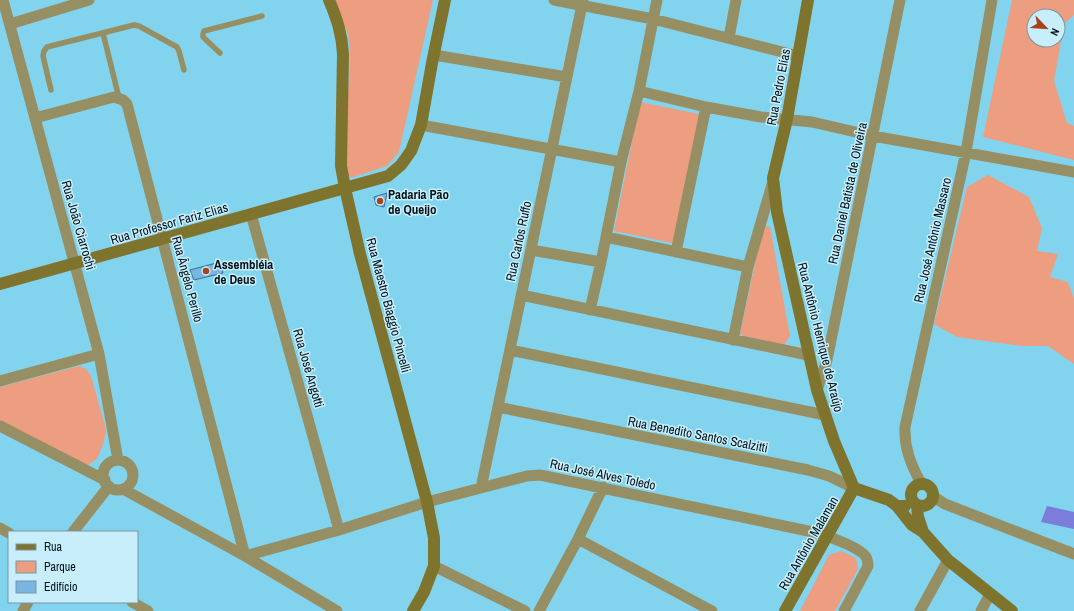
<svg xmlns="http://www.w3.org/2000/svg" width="1074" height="611" viewBox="0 0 1074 611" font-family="'Archivo Narrow',sans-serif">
<rect width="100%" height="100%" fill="#82d4ee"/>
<path fill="#ed9d80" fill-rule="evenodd" d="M334,0H433L399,152L387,166L354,177H348L344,171L350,54L348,34Z
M1012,0H1074V15L1064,24L1054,81L1067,123L1074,126V160L983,137ZM1034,16H1058V40H1034Z
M640,102L704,115L677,244L614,231Z
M988,175L1029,197L1042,228L1037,251L1058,254L1050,277L1068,282L1074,299V364L1048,346H1021L957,337L934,324L967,187Z
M763,225L770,227L790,336L784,345L740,335Z
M79,366L86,369L91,376L106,429L104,442L97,459L88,465L77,464L0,421V387Z
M841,551L856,558L858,569L835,611H800L829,555Z"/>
<path fill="#7a7dd9" d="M1047,506L1074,512V529L1041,522Z"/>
<path fill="#79b5e0" stroke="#357098" d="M387,193L384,207L376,205L374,197Z
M220,262L223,273L194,280L190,270Z"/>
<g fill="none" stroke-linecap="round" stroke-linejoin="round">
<path stroke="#968f64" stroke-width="5.5" d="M103,33L119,98
M220,53L203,37V34L204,31L262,16
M51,90L43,56L44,51L47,47L134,25L139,26L177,47L179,51L184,70"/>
<path stroke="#968f64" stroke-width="11" d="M3,0L99,354L118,460
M554,0L653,19L798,56
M10,24L89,0
M729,38L736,0
M434,55L567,77
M639,91L706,107L761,117L812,122L873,136L1074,172
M35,118L114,97L123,100L127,104L245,556L339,530L427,502L527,476L540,475L818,533C828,536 861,548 866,557C868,560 868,563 868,566L844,611
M421,125L621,162
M251,214L339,530
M606,237L748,267
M531,250L601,262
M676,252L706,107
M521,295L808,355
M590,310L601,262L621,162L639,91L657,0
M733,340L748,267L773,181
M510,350L825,415
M0,381L99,354
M817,390L827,360L900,0
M498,407L808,470L829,476L854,488
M0,426L105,480
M103 475a15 15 0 1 1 30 0a15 15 0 1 1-30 0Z
M921,483C911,465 904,448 905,427L966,152L992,0
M481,488L583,0
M123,489L245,556L337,611
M934,497L945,504L1074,554
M0,528L9,533
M73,532L109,486
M578,539L712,611
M434,566L525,611
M132,602L148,611
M23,611L28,602
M539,611L578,539L603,487
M920,611L948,560
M981,611L990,594"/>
<path stroke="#7f742d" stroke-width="12" d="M329,0C337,19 342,34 343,54L341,166L345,188L360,254L427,502L434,538V566L424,592L413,611
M808,0L787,119L773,178L777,212L817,390L834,441L854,488
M0,284L388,176L401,165L411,151L421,125L432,63L445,0
M911 495a11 11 0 1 1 22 0a11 11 0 1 1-22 0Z
M854,488L889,500L897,506H905
M917,505L918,517L923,532
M897,506L912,525L923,532L948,560L1012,611
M785,611L854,488"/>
</g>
<g fill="#a84319" stroke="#c8eefc" stroke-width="1.5">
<circle cx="380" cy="201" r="4"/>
<circle cx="206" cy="271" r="4"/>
</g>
<g text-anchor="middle" stroke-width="3" stroke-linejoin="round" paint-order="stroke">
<g font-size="13" fill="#00131a" stroke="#c8eefc">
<text transform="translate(778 87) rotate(-79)" y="5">Rua Pedro Elías</text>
<text transform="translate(847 193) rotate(-78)" y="5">Rua Daniel Batista de Oliveira</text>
<text transform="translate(169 223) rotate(-16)" y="5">Rua Professor Fariz Elias</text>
<text transform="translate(79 225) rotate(74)" y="5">Rua João Ciarrochi</text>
<text transform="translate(932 240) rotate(-77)" y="5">Rua José Antônio Massaro</text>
<text transform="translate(518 241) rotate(-78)" y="5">Rua Carlos Ruffo</text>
<text transform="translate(188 279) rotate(75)" y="5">Rua Ângelo Perillo</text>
<text transform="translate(389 305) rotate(75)" y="5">Rua Maestro Biaggio Pincelli</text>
<text transform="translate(821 337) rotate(76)" y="5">Rua Antônio Henrique de Araújo</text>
<text transform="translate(309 368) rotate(74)" y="5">Rua José Angotti</text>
<text transform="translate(698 434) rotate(11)" y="5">Rua Benedito Santos Scalzitti</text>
<text transform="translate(603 474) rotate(12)" y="5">Rua José Alves Toledo</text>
<text transform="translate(808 543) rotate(-60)" y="5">Rua Antônio Malaman</text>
</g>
<g font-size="13" font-weight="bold" fill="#00131a" stroke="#c8eefc" text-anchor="start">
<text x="388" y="199">Padaria Pão<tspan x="388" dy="15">de Queijo</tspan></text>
<text x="214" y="269">Assembléia<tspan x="214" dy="15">de Deus</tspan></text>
</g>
</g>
<rect x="8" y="531" width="130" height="72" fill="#c8eefc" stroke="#7896a2"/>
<rect x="16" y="544" width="20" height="6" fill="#7f742d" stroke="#7896a2"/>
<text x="44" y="551" font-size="12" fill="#00131a">Rua</text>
<rect x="16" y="561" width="20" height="12" fill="#ed9d80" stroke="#7896a2"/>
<text x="44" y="571" font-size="12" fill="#00131a">Parque</text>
<rect x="16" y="581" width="20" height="12" fill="#79b5e0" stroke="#7896a2"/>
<text x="44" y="591" font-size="12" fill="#00131a">Edifício</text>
<g transform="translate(1046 28) rotate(115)"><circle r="19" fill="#c8eefc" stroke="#7896a2"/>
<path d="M0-3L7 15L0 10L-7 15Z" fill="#a84319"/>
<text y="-6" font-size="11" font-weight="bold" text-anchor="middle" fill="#00131a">N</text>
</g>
</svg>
